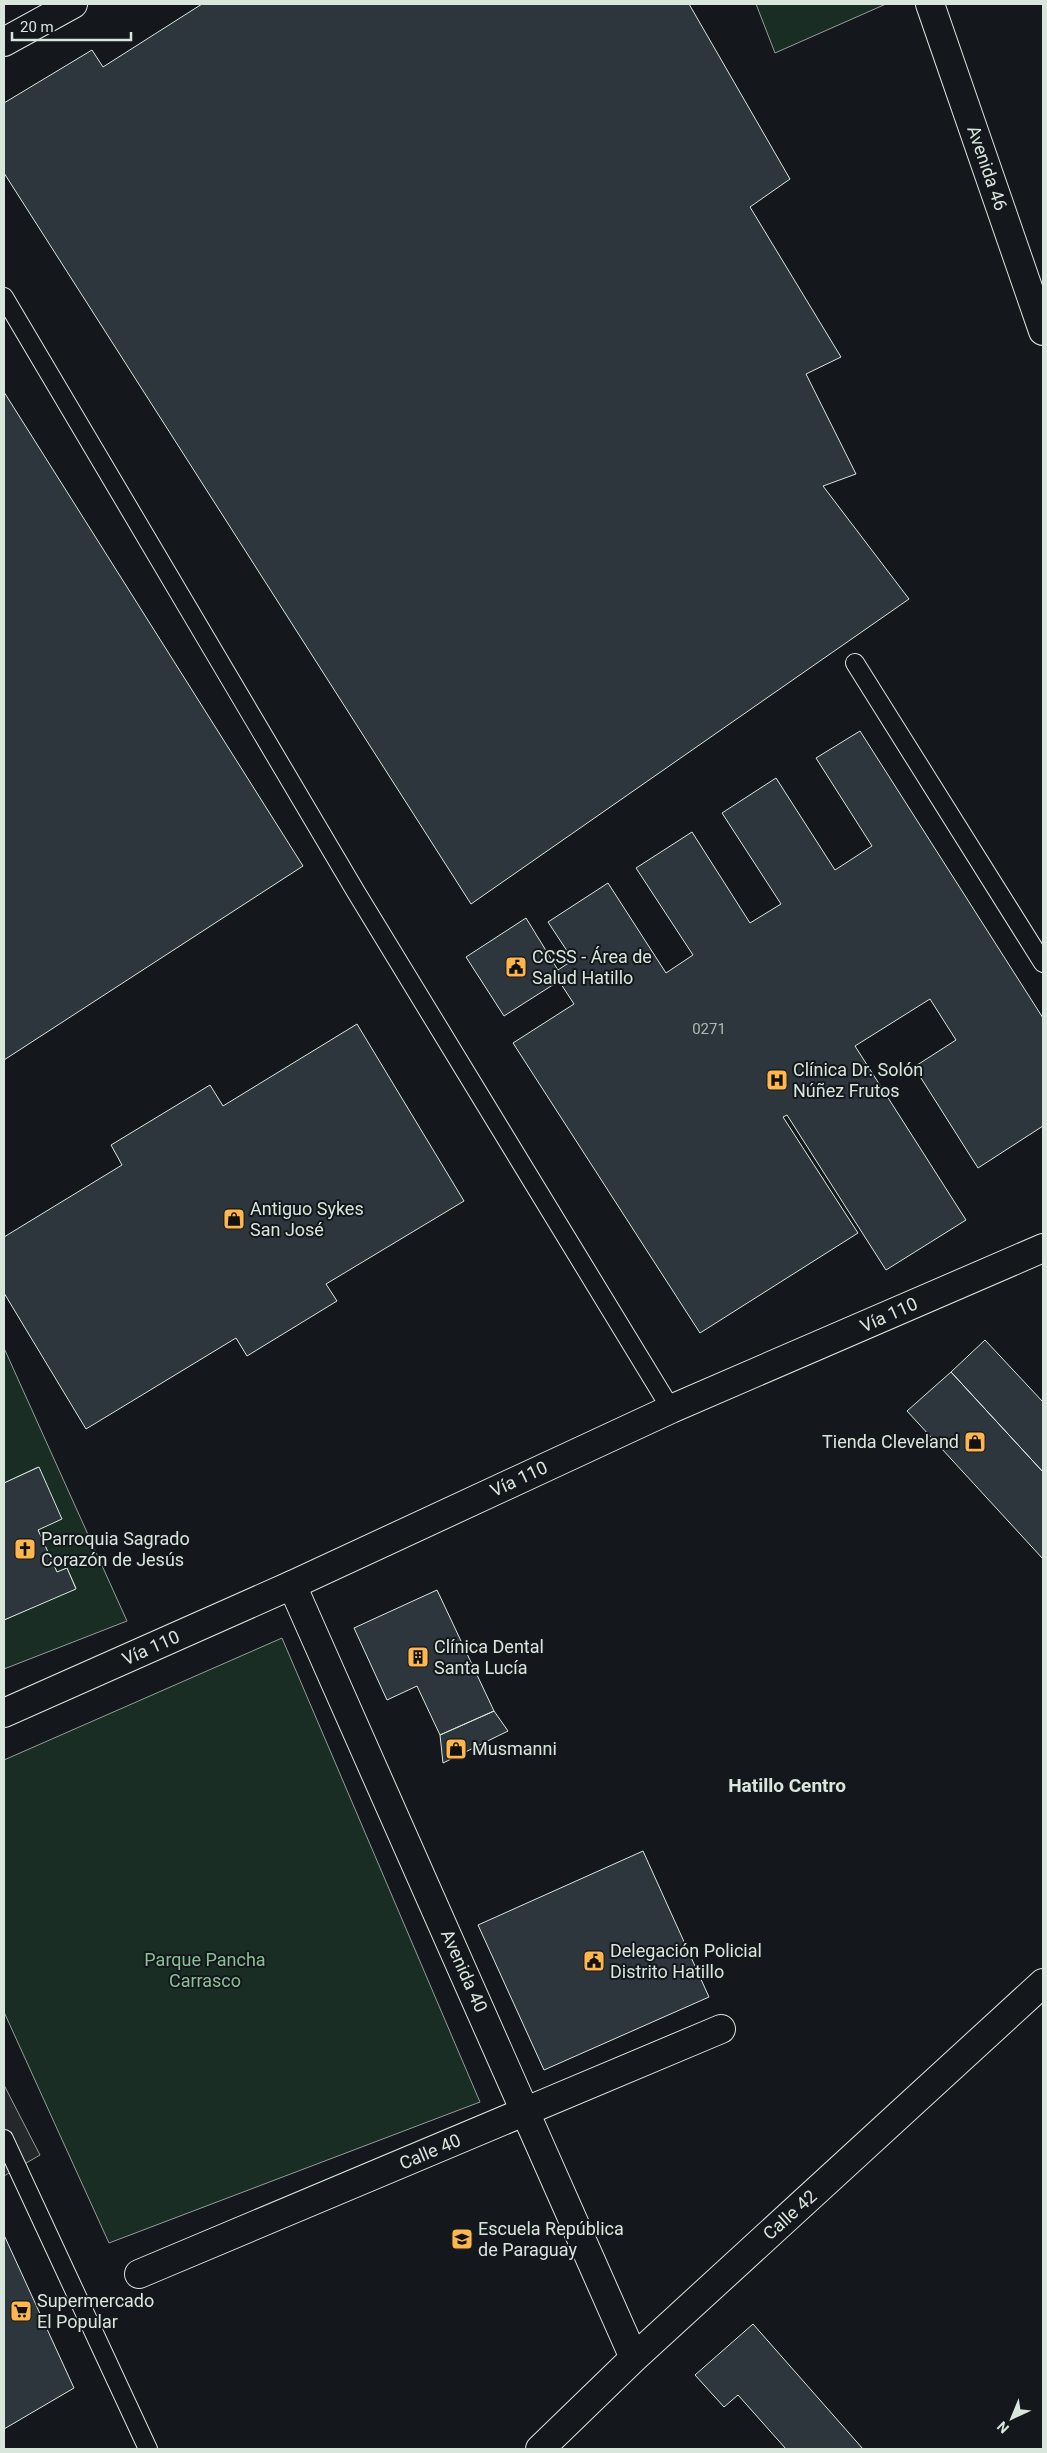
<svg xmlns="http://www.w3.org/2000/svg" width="1047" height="2453" viewBox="0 0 1047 2453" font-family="Roboto,sans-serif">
<rect width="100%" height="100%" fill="#14181c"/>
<path fill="#1a2d24" stroke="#939e99" d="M756,4H886L775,53Z
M4,1348L127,1621L4,1669V1620L76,1588L67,1568L57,1572L38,1530V1467L4,1483Z
M282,1638L480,2102L109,2243L4,2012V1760Z"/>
<path fill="#24282b" stroke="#939e99" d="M4,2085L40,2155L4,2176Z"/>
<path fill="#2c363c" stroke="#d8e6dc" d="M202,4H689L790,179L750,207L841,357L806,374L856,474L823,486L909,599L471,904L4,173V103L92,50L103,67Z
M4,392L303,866L4,1060Z
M860,731L1043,1018V1126L978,1168L914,1067L956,1040L930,999L855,1046L966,1220L886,1270L787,1115L783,1117L858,1233L700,1333L513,1043L574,1004L559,981L504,1016L466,957L526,918L558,970L573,960L548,922L608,883L666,973L693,955L636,868L692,832L750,923L781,904L722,813L776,778L835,870L872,846L816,758Z
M357,1024L464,1201L326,1284L337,1301L247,1356L236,1338L86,1429L4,1293V1237L122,1165L111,1145L210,1085L223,1106Z
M985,1340L1043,1402V1472L951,1372Z
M951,1372L1043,1472V1559L907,1411Z
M39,1467L62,1519L38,1530L57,1572L67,1568L76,1589L4,1620V1483Z
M437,1590L494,1711L440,1735L417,1686L387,1700L354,1628Z
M494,1711L508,1731L443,1763L440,1735Z
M643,1851L709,1997L544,2070L478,1925Z
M4,2235L74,2388L4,2429Z
M753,2324L863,2449H786L738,2395L724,2407L695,2375Z"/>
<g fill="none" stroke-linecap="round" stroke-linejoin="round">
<g stroke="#d8e6dc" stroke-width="20">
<path id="lane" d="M4,297L356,892L671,1409
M855,663L1043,963
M4,2139L148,2449"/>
</g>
<g stroke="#d8e6dc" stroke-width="30">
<path id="street" d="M930,4L1043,331
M4,42L73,4
M292,1585L634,2358
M139,2274L721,2029
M540,2449L634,2358L1043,1983"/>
</g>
<g stroke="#d8e6dc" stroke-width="30">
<path id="secondary" d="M4,1713L292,1585L671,1409L1043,1248"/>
</g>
<use href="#lane" stroke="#14181c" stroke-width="18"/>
<use href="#street" stroke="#14181c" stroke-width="28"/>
<use href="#secondary" stroke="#14181c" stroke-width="28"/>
</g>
<defs>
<g id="civic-square" transform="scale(1.125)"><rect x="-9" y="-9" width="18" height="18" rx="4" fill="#ffb74d" stroke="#14181c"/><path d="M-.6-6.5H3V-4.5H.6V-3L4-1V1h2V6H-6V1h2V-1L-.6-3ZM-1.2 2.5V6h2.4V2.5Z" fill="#111"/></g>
<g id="hospital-square" transform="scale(1.125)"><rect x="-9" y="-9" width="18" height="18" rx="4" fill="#ffb74d" stroke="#14181c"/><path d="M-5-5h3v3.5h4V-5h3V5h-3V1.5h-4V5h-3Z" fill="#111"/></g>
<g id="shop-square" transform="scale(1.125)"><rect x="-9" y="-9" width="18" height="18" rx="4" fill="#ffb74d" stroke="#14181c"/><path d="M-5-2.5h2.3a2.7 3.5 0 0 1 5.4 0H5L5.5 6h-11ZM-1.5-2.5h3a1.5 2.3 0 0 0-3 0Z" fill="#111"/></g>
<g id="church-square" transform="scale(1.125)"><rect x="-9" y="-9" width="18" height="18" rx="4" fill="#ffb74d" stroke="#14181c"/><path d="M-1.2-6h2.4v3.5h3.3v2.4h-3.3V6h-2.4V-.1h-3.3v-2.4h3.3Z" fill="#111"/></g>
<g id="building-square" transform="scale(1.125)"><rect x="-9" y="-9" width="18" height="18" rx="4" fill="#ffb74d" stroke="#14181c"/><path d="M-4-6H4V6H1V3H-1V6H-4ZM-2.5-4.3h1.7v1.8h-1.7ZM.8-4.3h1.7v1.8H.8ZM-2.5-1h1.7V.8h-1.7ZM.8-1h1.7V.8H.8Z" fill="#111"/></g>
<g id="school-square" transform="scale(1.125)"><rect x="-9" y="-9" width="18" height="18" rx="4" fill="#ffb74d" stroke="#14181c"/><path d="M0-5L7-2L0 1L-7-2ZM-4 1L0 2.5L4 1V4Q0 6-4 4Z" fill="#111"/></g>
<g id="supermarket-square" transform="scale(1.125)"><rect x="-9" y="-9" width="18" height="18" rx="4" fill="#ffb74d" stroke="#14181c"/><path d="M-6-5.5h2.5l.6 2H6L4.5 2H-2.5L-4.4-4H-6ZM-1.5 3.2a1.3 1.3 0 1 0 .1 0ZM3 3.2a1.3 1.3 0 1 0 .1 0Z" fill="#111"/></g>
</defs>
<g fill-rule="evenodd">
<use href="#civic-square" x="516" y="967"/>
<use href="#hospital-square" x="777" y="1080"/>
<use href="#shop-square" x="234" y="1219"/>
<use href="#shop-square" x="975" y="1442"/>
<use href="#church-square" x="25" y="1549"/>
<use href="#building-square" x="418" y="1657"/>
<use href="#shop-square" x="456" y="1749"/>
<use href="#civic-square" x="594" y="1961"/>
<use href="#school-square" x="462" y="2239"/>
<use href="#supermarket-square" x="21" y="2311"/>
</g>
<g text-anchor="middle" stroke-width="4" stroke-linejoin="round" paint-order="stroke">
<g font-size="15" fill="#adbab4">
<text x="709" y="1034">0271</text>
</g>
<g font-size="18" fill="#d8e6dc" stroke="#14181c">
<text transform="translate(987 168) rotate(71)" y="6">Avenida 46</text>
<text transform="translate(889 1315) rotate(-24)" y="6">Vía 110</text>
<text transform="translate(519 1479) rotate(-25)" y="6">Vía 110</text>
<text transform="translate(151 1648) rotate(-24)" y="6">Vía 110</text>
<text transform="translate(464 1971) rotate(66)" y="6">Avenida 40</text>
<text transform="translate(430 2152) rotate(-23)" y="6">Calle 40</text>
<text transform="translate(790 2215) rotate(-42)" y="6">Calle 42</text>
</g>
<g font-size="18" fill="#d8e6dc" stroke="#14181c" text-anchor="start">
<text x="532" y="963">CCSS - Área de<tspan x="532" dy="21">Salud Hatillo</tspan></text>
<text x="793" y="1076">Clínica Dr. Solón<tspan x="793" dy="21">Núñez Frutos</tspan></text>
<text x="250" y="1215">Antiguo Sykes<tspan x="250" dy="21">San José</tspan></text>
<text x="959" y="1448" text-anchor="end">Tienda Cleveland</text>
<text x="41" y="1545">Parroquia Sagrado<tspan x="41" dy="21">Corazón de Jesús</tspan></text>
<text x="434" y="1653">Clínica Dental<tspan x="434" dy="21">Santa Lucía</tspan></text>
<text x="472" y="1755">Musmanni</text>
<text x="610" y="1957">Delegación Policial<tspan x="610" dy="21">Distrito Hatillo</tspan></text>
<text x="478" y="2235">Escuela República<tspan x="478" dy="21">de Paraguay</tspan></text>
<text x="37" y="2307">Supermercado<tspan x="37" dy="21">El Popular</tspan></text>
</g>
<g font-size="18" fill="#8ac095" stroke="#14181c">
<text x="205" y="1966">Parque Pancha<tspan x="205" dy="21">Carrasco</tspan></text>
</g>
<g font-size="19" font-weight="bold" fill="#d8e6dc" stroke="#14181c">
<text x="787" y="1792">Hatillo Centro</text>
</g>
</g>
<rect width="1047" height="2453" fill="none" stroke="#d8e6dc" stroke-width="10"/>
<g transform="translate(1012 2418) rotate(224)" stroke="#14181c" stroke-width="4" paint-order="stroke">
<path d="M0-4L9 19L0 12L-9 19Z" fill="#d8e6dc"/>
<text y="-8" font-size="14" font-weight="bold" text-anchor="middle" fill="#d8e6dc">N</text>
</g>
<path d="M12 32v8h119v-8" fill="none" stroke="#d8e6dc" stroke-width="2.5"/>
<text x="20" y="32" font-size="15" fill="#d8e6dc" stroke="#14181c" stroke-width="4" paint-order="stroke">20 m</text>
</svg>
